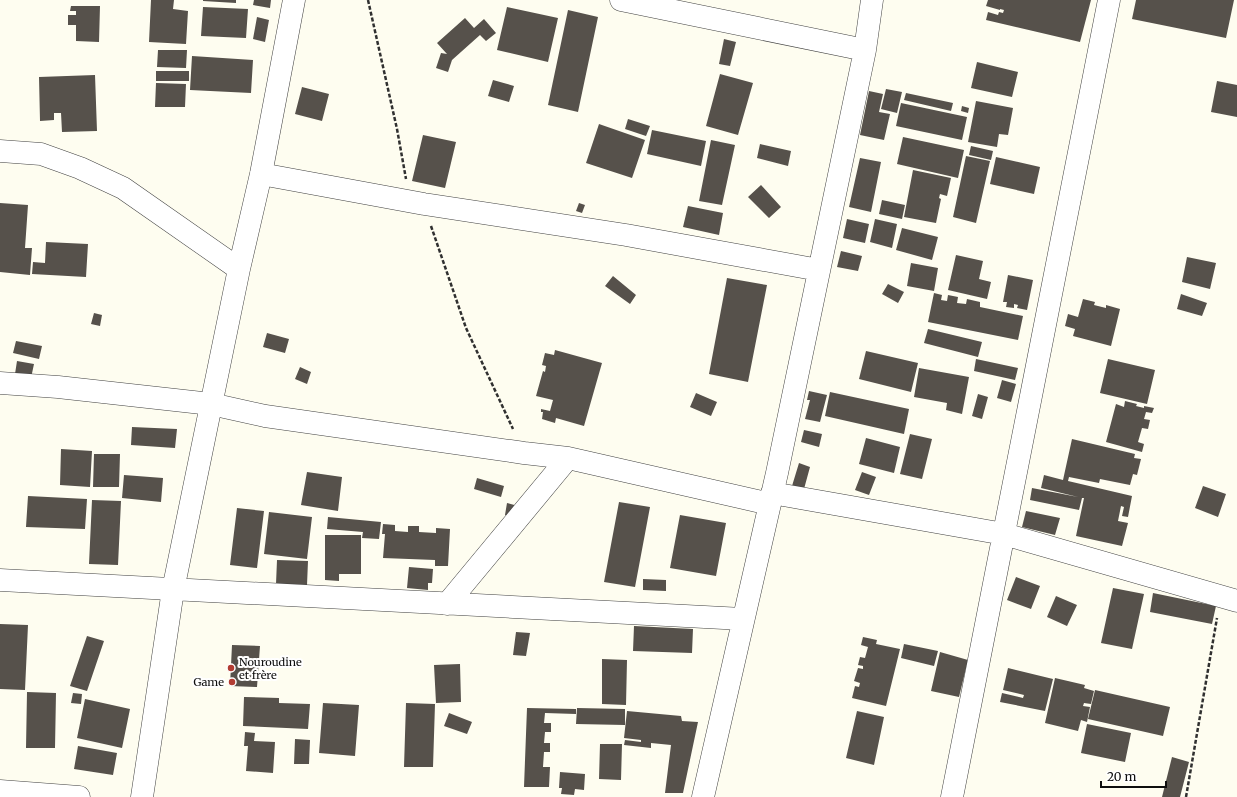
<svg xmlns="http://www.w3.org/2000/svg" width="1237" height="797" viewBox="0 0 1237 797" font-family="Merriweather,serif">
<rect width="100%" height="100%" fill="#fefdf0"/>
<path fill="#56514b" d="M151,0H174L173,9L188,11L186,44L149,42Z
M203,0H236V3L203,1Z
M254,0H271L270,8L253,5Z
M988,0H1091L1080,42L986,20L988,12L998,15L999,12L1003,13L1004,10L1000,9V10L986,6Z
M1136,0H1234L1226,38L1132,19Z
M71,6H100L99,42L76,41V25H68V15H76V11H70Z
M203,7L248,9L246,38L201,36Z
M507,7L558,18L548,62L497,50Z
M568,10L598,17L578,112L548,105Z
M257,17L269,20L265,42L253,39Z
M465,18L474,28L484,19L496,33L486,41L480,35L452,60L448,72L436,68L441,53L447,54L437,43Z
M724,39L736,42L730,66L719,64Z
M158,50H187L186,68L157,67Z
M192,56L253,60L251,93L190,90Z
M977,62L1018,72L1012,97L971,88Z
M156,71H189V81H156Z
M720,74L753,83L738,135L706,126Z
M95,75L97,131L62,132L61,113H54V120L40,121L39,77Z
M493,80L514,86L509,102L488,96Z
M1217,81L1237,85V117L1211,112Z
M156,83L186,84L185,107H155Z
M302,87L329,94L322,121L295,114Z
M886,89L902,92L897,113L881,109Z
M869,91L883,94L879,112L890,114L884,140L860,135Z
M906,93L953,103L951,111L904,100Z
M976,101L1013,108L1008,135L999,134L997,147L968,142Z
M901,103L967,117L962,140L896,126Z
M962,106L969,108L968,113L961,111Z
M628,119L650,126L646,136L625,129Z
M599,124L645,140L632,178L586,163Z
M652,130L706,141L701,166L647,154Z
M423,135L456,142L445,188L412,181Z
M903,137L964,150L958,178L897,164Z
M711,140L735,145L722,205L699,201Z
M760,144L791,151L788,166L757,158Z
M971,146L993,151L991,160L969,155Z
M966,156L990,161L976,223L953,217Z
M996,157L1040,167L1034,194L990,184Z
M860,158L881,162L871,212L849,207Z
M913,170L951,178L947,196L940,194L939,198L941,199L936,223L904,217Z
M761,185L781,207L769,218L748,197Z
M882,200L905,205L902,219L879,214Z
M0,203L28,205L25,248H32L30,275L0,272Z
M579,203L585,205L582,213L576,211Z
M688,206L723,213L719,235L683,227Z
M847,219L869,224L865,243L843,238Z
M875,219L897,224L892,248L870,242Z
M902,228L938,237L932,260L896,250Z
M46,242L88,244L86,277L32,274L33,262L45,263Z
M841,251L862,256L858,271L837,267Z
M956,255L983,261L979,279L991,282L987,299L948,290Z
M1187,257L1216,263L1210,289L1182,282Z
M911,263L938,268L934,291L907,286Z
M1008,275L1033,280L1027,310L1017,308L1018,305L1014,304V308L1006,307L1007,302H1003Z
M613,276L636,295L630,304L605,286Z
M727,278L767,285L748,382L709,374Z
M888,284L904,292L898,303L882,294Z
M934,293L942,295L941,300L947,301L948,295L958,297L957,303L966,304L967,299L980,302V307L1023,316L1018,340L928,322Z
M1181,294L1207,303L1202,316L1177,309Z
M1083,299L1095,302L1094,305L1106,308V305L1120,309L1111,346L1073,336L1075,329L1065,326L1068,314L1078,317Z
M94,313L102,315L100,326L91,324Z
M928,329L982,342L978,357L924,343Z
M267,333L289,339L285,353L263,347Z
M16,341L42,346L39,359L13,353Z
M555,350L602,363L584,426L556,418L555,423L542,419L543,412H541V409L550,411L553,400L536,396L543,371L545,372L546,366L542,365L545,353L554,355Z
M866,351L918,363L911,392L859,379Z
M976,359L1018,368L1015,380L974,371Z
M1108,359L1155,370L1147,404L1100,393Z
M17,361L34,364L31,378L15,374Z
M300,367L311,372L307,384L295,379Z
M919,368L969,377L962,414L946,410L947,403L914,397Z
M1002,380L1016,384L1011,402L997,398Z
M809,391L827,395L820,422L805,419L810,400H807Z
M830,392L909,409L904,434L825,416Z
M696,393L717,402L711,416L690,407Z
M978,394L988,397L982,419L972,416Z
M1125,401L1137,404L1136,406L1144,408V406L1154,408L1152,413L1146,412L1144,419L1150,420L1148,429L1142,428L1138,442L1144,444L1142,452L1106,442L1116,404L1124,407Z
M132,427L177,429L175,448L131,445Z
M804,430L822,434L819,447L801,442Z
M910,434L932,439L922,479L900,474Z
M866,438L900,447L894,473L859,464Z
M1072,439L1135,454L1134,458L1141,459L1137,475L1133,474L1130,485L1100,479L1099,483L1069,477L1068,481L1132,496L1128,517L1122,516L1124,507L1121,506L1118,521L1128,523L1122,546L1076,536L1084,498H1082L1079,510L1030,500L1032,488L1078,497L1041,488L1044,475L1063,480Z
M61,449L92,451L90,487L60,485Z
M94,454H120L119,487H93Z
M799,463L810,467L804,489L792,486Z
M307,472L342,477L338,511L301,505Z
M862,472L876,477L869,495L855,490Z
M124,475L163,478L161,502L122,498Z
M477,478L504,486L501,497L474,489Z
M1203,486L1226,494L1218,517L1195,508Z
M28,496L87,499L85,529L26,527Z
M92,500L121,501L118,565L89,564Z
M619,502L650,507L635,587L604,582Z
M507,503L518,506L516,517L505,515Z
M237,508L264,511L257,568L230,565Z
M1026,511L1060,518L1055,535L1022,527Z
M269,512L312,517L307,559L264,554Z
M680,515L726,523L716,576L670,568Z
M328,517L381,522L379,539L362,538L363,532L327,529Z
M383,524L395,525V531L408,532V526H419V532L436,533V528L450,529L448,566H435V560L383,558L385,534H382Z
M325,535H361V574H339V581L325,580Z
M277,560L308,561L307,585L276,584Z
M409,567L433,569L432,583H428V590L407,588Z
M1016,577L1040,586L1031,609L1007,600Z
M643,579L666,580V591L643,590Z
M1113,588L1144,594L1132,649L1101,643Z
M1153,593L1216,606L1212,624L1150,612Z
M1056,596L1077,605L1067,626L1047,617Z
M0,624L28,625L25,690L0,689Z
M634,626L693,629L692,653L633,651Z
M516,632L530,633L526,656L513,655Z
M87,636L104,641L87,691L70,686Z
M863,637L877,640L876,644L900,649L886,706L852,698L855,686L859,687L860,683L854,681L858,668L863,669V666L858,665L860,657L865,658L868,647L861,645Z
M904,644L938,651L934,666L901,658Z
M232,645L260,646L257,687L230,686Z
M940,652L968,660L959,697L931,691Z
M602,659L627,660L626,705L602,704Z
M460,664L461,702L436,703L434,665Z
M1008,668L1053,679L1045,711L1000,702L1002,693L1023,698L1024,695L1003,690Z
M1055,678L1085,685L1084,688L1094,691L1091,704L1084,703L1083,706L1090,707L1087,722L1081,720L1078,731L1045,723Z
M1095,690L1170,707L1163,736L1088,719Z
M27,692L56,693L55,748H26Z
M73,693L82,694L81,704L71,703Z
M244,697L279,698V703L310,704L308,729L243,726Z
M85,699L130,709L122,748L77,738Z
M323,703L359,705L355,756L319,753Z
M406,703L435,704L433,767H404Z
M527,708L576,709V714L545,713L544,723H551V732H545L544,743H550V752H544L543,767H550L549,787H524Z
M577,708L625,709V725L576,724Z
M627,711L681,716L682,721L698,722L683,793H665L671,745L651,743V748L624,745L625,740L641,742V740L624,738Z
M857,711L884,717L874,765L846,758Z
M449,713L472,722L467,734L444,726Z
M1087,724L1131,733L1125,762L1081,753Z
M245,732L255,733L254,741L275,742L273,773L246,771L248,746H244Z
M295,739L310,740L309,764H294Z
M600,744H622L621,780L599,779Z
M78,746L117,753L113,775L74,769Z
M1172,757L1189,762L1180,797H1162Z
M560,772L585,774L584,790L575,789L574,795L561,794L562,788H559Z"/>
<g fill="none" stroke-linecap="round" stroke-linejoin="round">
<g stroke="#414141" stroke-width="23">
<path id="minor" d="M621,0L865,50
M0,151L41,154L80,168L123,188L239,269
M261,174L424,204L626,235L819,270
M0,383L58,387L211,404L265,416L524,453L568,458L770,504
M772,493L1004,534L1237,601
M0,580L743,619
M447,604L568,458
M0,791L79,797
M142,797L173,590L239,269L261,174L294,0
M703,797L777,473L865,50L872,0
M952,797L1109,0"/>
</g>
<path stroke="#303030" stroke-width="2.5" stroke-dasharray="4 2" stroke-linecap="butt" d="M368,0L397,129L406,179
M431,226L466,328L513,429
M1186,797L1217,618"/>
<use href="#minor" stroke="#fff" stroke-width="22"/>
</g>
<g fill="#b23c32" stroke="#fff" stroke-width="1.5">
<circle cx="231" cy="668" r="4"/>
<circle cx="232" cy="682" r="4"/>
</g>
<g text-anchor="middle" stroke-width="4" stroke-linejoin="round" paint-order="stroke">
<g font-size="11" fill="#0e0e0e" stroke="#fff" text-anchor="start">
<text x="239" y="666">Nouroudine<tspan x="239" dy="13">et frère</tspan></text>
<text x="224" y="686" text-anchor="end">Game</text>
</g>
</g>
<path d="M1101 781v6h65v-6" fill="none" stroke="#0e0e0e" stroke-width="2"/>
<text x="1107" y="781" font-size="12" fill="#0e0e0e" stroke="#ffffff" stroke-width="3" paint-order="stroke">20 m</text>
</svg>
